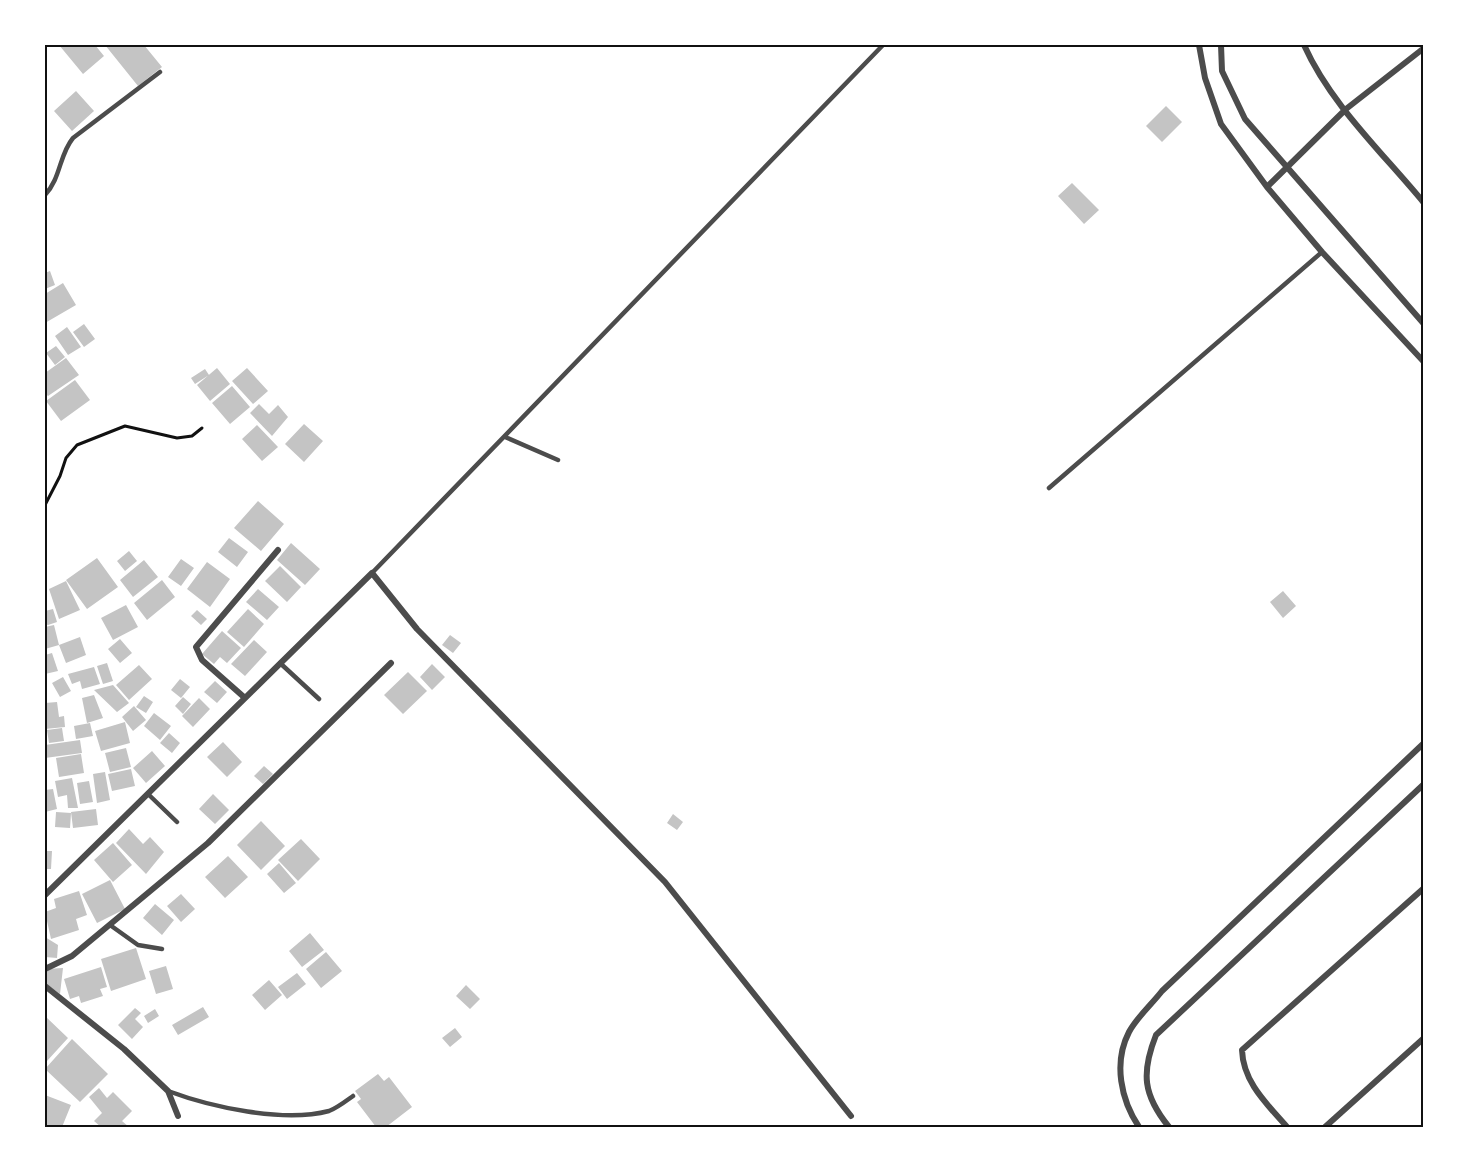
<svg xmlns="http://www.w3.org/2000/svg" width="1469" height="1172" viewBox="0 0 1469 1172" font-family="'Space Grotesk',sans-serif">
<rect width="100%" height="100%" fill="#fff"/>
<path fill="#c4c4c4" d="M59,45H95L104,56L83,74Z
M105,45H144L162,67L138,86Z
M76,91L94,111L72,131L54,111Z
M1166,106L1182,122L1162,142L1146,126Z
M1072,183L1099,210L1084,224L1058,196Z
M50,271L55,285L45,289V273Z
M63,283L76,305L45,323V294Z
M84,324L95,339L84,347L73,332Z
M67,327L81,347L68,355L55,336Z
M56,346L65,357L55,365L46,353Z
M66,358L79,375L48,396L45,393V373Z
M217,368L230,384L210,401L197,385Z
M247,368L268,391L253,404L232,381Z
M205,369L209,375L195,384L191,378Z
M75,380L90,400L61,421L46,401Z
M232,386L250,407L230,424L212,403Z
M259,404L269,414L278,405L288,417L272,436L250,413Z
M304,424L323,441L304,462L285,444Z
M257,425L278,447L262,461L242,439Z
M258,501L284,524L261,551L234,528Z
M229,538L248,552L237,567L218,552Z
M291,543L320,569L305,585L277,560Z
M129,551L137,561L125,571L117,561Z
M97,558L118,587L87,609L66,580Z
M181,559L194,568L181,586L168,577Z
M144,560L158,577L133,597L120,580Z
M207,562L230,579L210,607L187,589Z
M280,566L301,587L287,602L265,581Z
M162,580L175,597L147,620L134,603Z
M66,581L80,610L59,619L49,589Z
M258,589L279,607L267,620L246,602Z
M1283,591L1296,606L1283,618L1270,602Z
M126,605L138,627L113,640L101,618Z
M53,609L57,622L48,625L45,624V611Z
M248,609L264,624L244,647L227,632Z
M197,610L207,619L201,625L191,616Z
M54,625L59,645L45,649V627Z
M222,631L241,648L227,663L220,657L214,664L202,654Z
M450,635L461,643L453,653L442,645Z
M80,637L86,655L66,663L59,645Z
M120,639L132,653L120,663L108,649Z
M254,640L267,652L245,676L231,664Z
M52,653L58,671L45,674V655Z
M107,663L113,681L103,684L97,666Z
M432,664L445,677L432,690L420,677Z
M139,665L152,679L129,700L116,685Z
M94,667L100,684L82,689L80,681L72,684L68,674Z
M408,672L427,691L403,714L384,695Z
M63,677L71,691L60,697L52,683Z
M180,679L190,687L181,698L171,690Z
M215,681L227,692L217,703L204,692Z
M113,685L129,703L117,712L94,690Z
M94,695L103,718L87,723L82,698Z
M144,696L153,702L146,713L136,707Z
M183,697L191,704L183,714L175,706Z
M199,698L210,709L193,727L182,716Z
M57,702L59,717L64,716L65,727L45,729V703Z
M134,706L146,720L133,731L122,717Z
M154,713L171,726L160,740L144,726Z
M125,722L130,743L101,751L95,731Z
M90,723L93,736L76,739L74,726Z
M62,728L64,741L49,743L47,730Z
M169,733L180,743L172,753L160,743Z
M80,740L82,753L45,758V745Z
M223,742L242,762L227,777L207,757Z
M126,748L131,767L110,772L105,753Z
M152,751L165,766L146,783L133,768Z
M81,754L84,773L59,777L56,758Z
M264,766L273,774L263,784L254,776Z
M131,769L135,786L112,791L108,774Z
M105,772L110,800L97,803L93,774Z
M72,778L78,808H68L67,795L58,797L55,781Z
M89,781L93,802L80,804L77,783Z
M53,789L57,809L45,812V790Z
M213,794L229,810L215,824L199,809Z
M96,809L98,825L73,828L71,812Z
M56,812L71,813L70,828L55,827Z
M673,814L683,822L677,830L667,823Z
M261,821L285,846L261,870L237,845Z
M129,829L143,844L150,837L164,852L146,874L116,843Z
M301,839L320,859L298,881L278,860Z
M113,843L132,865L113,882L94,860Z
M45,851H52L51,869H45Z
M228,856L248,877L225,898L205,877Z
M279,863L296,883L284,893L267,874Z
M110,880L125,909L97,923L82,894Z
M79,891L87,915L76,919L79,930L51,939L45,912L56,908L54,899Z
M181,894L195,909L181,922L167,906Z
M155,904L174,920L162,935L143,918Z
M310,933L324,950L302,967L289,951Z
M45,937L58,945L57,958L45,957Z
M136,948L146,979L111,991L101,959Z
M326,952L342,971L321,988L306,969Z
M166,966L173,989L156,994L149,971Z
M101,967L107,987L100,989L103,996L81,1003L79,996L70,999L64,979Z
M63,968L60,994L45,983V969Z
M297,973L306,984L287,999L278,987Z
M269,980L282,995L265,1010L252,995Z
M466,985L480,999L470,1009L456,996Z
M203,1007L209,1017L178,1035L172,1025Z
M135,1008L141,1013L135,1019L143,1027L132,1039L118,1025Z
M155,1009L159,1016L148,1023L144,1016Z
M45,1016L68,1038L47,1061L45,1060Z
M455,1028L462,1037L450,1047L442,1038Z
M72,1039L108,1074L80,1102L45,1069Z
M378,1074L384,1081L389,1077L412,1107L386,1127H376L357,1102L361,1099L355,1091Z
M99,1088L107,1098L113,1092L132,1111L122,1121L129,1127H101L94,1121L102,1113L89,1097Z
M45,1095L71,1105L62,1127H45Z"/>
<g fill="none" stroke-linecap="round" stroke-linejoin="round">
<path stroke="#111" stroke-width="3" d="M45,505L60,476L66,458L77,445L125,426L177,438L192,436L202,428"/>
<path stroke="#4c4c4c" stroke-width="4.5" d="M45,195C61,178 59,155 73,138L160,72
M505,437L558,460
M1049,488L1322,252
M372,573L883,45
M280,663L319,699
M148,794L177,822
M110,925L138,945L162,949
M168,1091C211,1107 283,1123 329,1111C337,1108 346,1101 353,1096"/>
<path stroke="#4c4c4c" stroke-width="6" d="M1199,45L1205,78L1221,124L1267,187L1322,252L1424,362
M1221,45L1222,71L1245,119L1424,324
M1304,45C1331,105 1383,153 1424,203
M1267,187L1346,109L1424,48
M245,698L202,660L196,647L278,550
M45,895L372,573L417,629L665,882L851,1116
M45,969L72,956L208,843L391,663
M45,986L124,1049L168,1091L178,1116
M1139,1127C1121,1100 1113,1063 1129,1032C1137,1017 1152,1004 1162,991L1424,743
M1169,1127C1143,1095 1141,1073 1156,1035L1424,784
M1287,1127C1267,1104 1243,1082 1242,1050L1424,888
M1325,1127L1424,1038"/>
</g>
<rect width="1469" height="1172" fill="none" stroke="#ffffff" stroke-width="93"/>
<rect x="46" y="46" width="1376" height="1080" fill="none" stroke="#111" stroke-width="2"/>
</svg>
